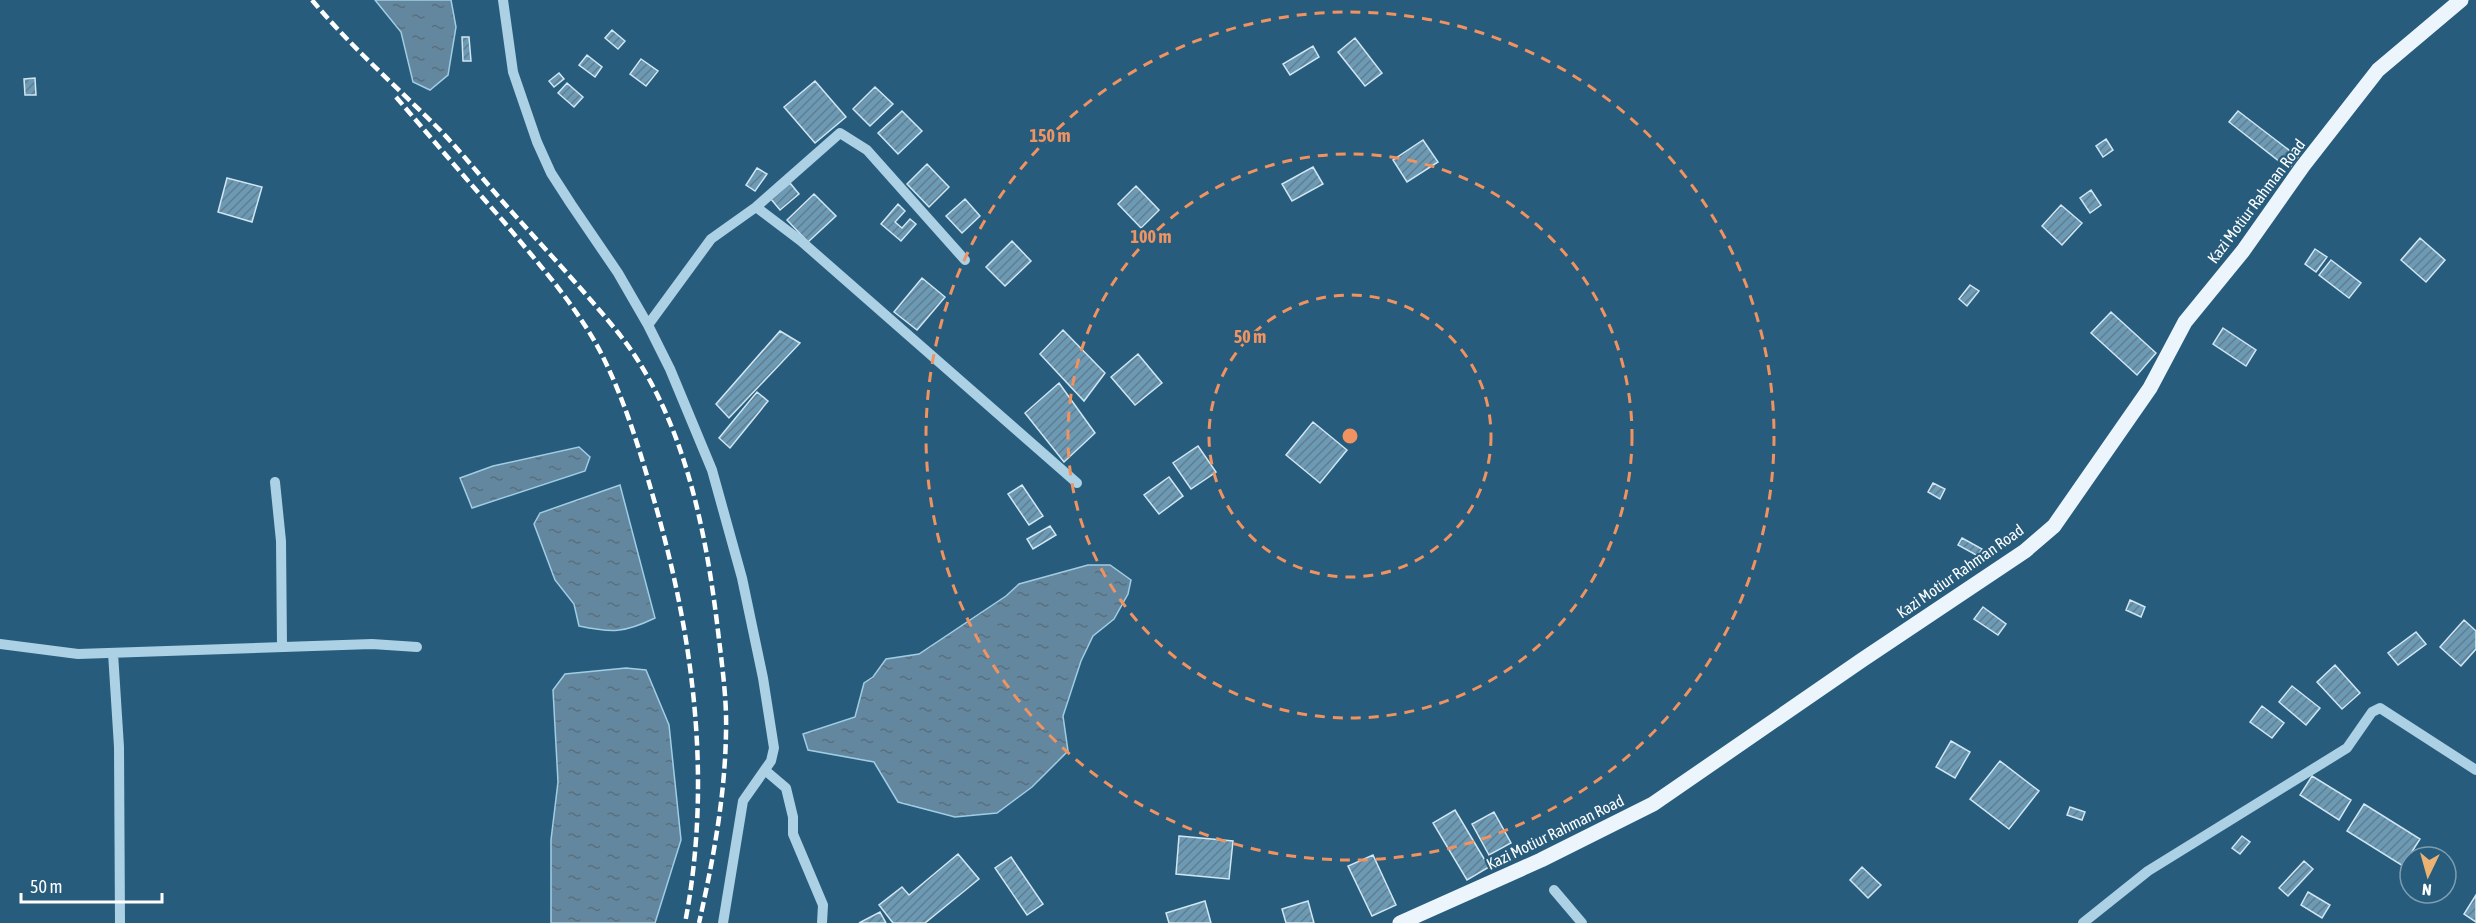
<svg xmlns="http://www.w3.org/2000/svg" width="2476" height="923" viewBox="0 0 2476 923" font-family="'Asap Condensed',sans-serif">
<defs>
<pattern id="water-ripples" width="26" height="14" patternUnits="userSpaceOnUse" patternTransform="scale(1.5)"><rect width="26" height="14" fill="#63879e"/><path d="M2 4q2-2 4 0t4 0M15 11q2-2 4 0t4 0" fill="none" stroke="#5a6f7d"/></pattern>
<pattern id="building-hatch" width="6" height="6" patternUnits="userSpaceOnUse" patternTransform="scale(1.5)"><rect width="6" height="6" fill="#6c99b3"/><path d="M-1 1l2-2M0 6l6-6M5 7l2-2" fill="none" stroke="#617e8f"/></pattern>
</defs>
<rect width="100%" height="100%" fill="#275c7c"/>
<path fill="url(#water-ripples)" stroke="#a1cde4" stroke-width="1.5" d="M375,0H451L456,27L448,75L430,90L413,82L401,32Z
M579,447L590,457L585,471L472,508L460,478L493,466Z
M620,485L655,618C624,633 612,633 579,626L574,604L555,580L534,524L540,513Z
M1088,565H1110L1131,580L1128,594L1114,619L1093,636L1081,661L1063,716L1068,751L1032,787L997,813L955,817L898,802L874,762L808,750L803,734L855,717L864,683L873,677L886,659L919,654L1006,596L1019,584Z
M626,668L646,670L669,725L681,840L655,923H551V840L558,782L553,690L565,674Z"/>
<path fill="url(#building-hatch)" stroke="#cfe6f3" stroke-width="1.5" d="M612,30L625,41L618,49L605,38Z
M462,37H469L471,61H463Z
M1355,38L1382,73L1365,86L1338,52Z
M1313,46L1319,57L1290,75L1283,64Z
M587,55L602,67L595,77L579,65Z
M641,59L658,71L646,86L630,74Z
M559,73L564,79L554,87L549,81Z
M35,78L36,95H25L24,79Z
M815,81L846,117L815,143L784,107Z
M567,83L583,97L574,107L558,93Z
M875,87L893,104L870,126L853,109Z
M902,111L922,131L898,154L878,133Z
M2238,111L2298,157L2289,169L2229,122Z
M2106,139L2113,150L2103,157L2096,146Z
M1423,140L1438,162L1407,182L1393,160Z
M927,164L949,187L929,207L907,184Z
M1313,167L1323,184L1292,201L1282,184Z
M757,168L767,174L755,191L746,185Z
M227,178L262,187L252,222L218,212Z
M790,183L799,194L780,210L771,199Z
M1136,186L1159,210L1141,228L1118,204Z
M2091,190L2101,205L2090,213L2080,198Z
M814,194L836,216L808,242L787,220Z
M965,199L980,216L962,233L946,216Z
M898,204L905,211L895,222L902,228L910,219L916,224L901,241L881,224Z
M2061,205L2082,223L2062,245L2042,226Z
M2420,238L2445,260L2426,282L2401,260Z
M1012,241L1031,261L1005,286L986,267Z
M2315,249L2327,257L2316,272L2305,264Z
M2331,260L2361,283L2349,298L2319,275Z
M922,278L945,297L917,330L894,312Z
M1970,285L1979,291L1967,306L1959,299Z
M2111,312L2156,353L2137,375L2091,333Z
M2223,328L2256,350L2246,366L2213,344Z
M1063,330L1105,373L1084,401L1040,354Z
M780,331L800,343L729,418L716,404Z
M1138,354L1162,383L1135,405L1111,377Z
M1059,383L1095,433L1064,462L1025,413Z
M757,392L768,401L730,448L719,438Z
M1313,422L1347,450L1320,483L1286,455Z
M1198,446L1216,472L1191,489L1173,463Z
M1169,477L1183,496L1159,514L1144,495Z
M1933,483L1945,489L1940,499L1928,492Z
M1022,485L1043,516L1029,525L1008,494Z
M1050,526L1056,535L1033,549L1027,539Z
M1962,538L1982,549L1978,556L1958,545Z
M2130,600L2145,607L2141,617L2126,610Z
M1983,607L2006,624L1998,635L1974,619Z
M2464,620L2476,631V649L2461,666L2440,647Z
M2416,632L2426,644L2398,665L2388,653Z
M2335,665L2360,693L2342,709L2317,682Z
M2292,686L2320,708L2306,725L2279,702Z
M2262,706L2284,723L2272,738L2250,722Z
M1951,741L1970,752L1955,778L1936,767Z
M2000,761L2039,791L2009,829L1970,799Z
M2312,776L2351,800L2339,820L2300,795Z
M2364,804L2420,839L2403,866L2347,831Z
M2070,807L2085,812L2082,820L2067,815Z
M1455,810L1489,867L1467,880L1433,823Z
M1494,812L1511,843L1489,855L1472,824Z
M1179,836L1233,841L1229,879L1176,874Z
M2242,836L2250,842L2240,854L2232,848Z
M958,854L979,879L925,923H893L879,905L902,887L909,895Z
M1373,855L1396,905L1372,916L1348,866Z
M1011,857L1043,904L1027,915L995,868Z
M2304,861L2313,869L2288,896L2279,888Z
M1862,867L1881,885L1868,898L1850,880Z
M2308,892L2330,905L2322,918L2301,905Z
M2476,895V922L2464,914Z
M1205,901L1211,923H1169L1166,913Z
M1308,901L1314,923H1286L1282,909Z
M880,912L886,923H859Z"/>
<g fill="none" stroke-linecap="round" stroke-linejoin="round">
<path stroke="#acd0e4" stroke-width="10" d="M503,0L513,72L537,142L551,173L571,204L618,273L648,325L670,369L712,470L742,578L763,678L774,748L771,761L743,801L723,923
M756,207L840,133L867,150L965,260
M648,325L711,239L756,207L801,241L1077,483
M275,482L281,541L282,646
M0,644L78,654L372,644L417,647
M113,653L119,747L120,923
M766,771L786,788L793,817V834L823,905L822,923
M1554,890L1582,923
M2083,923L2148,871L2347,748L2372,712L2380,708L2476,770"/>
<path stroke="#ecf5fc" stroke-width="15" d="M1400,923L1541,860L1653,804L1862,660L2025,551L2054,526L2150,388L2185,322L2243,251L2303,166L2378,70L2461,0"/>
<path stroke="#fff" stroke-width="4.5" stroke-dasharray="10 4.5" stroke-linecap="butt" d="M312,0C351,47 397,87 440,130C462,153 482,178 503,202C542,246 583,289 620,335C684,417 706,530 718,631C722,665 727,699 726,733C725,797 713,861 699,923
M396,97C432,139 468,181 504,222C538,263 575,304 600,351C623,396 638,444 652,493C693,632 713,779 685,923"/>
</g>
<g fill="none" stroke="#f09361" stroke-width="3" stroke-dasharray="10 8">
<circle cx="1350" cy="436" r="141"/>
<circle cx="1350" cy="436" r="282"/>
<circle cx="1350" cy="436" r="424"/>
</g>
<g text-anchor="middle" stroke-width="4.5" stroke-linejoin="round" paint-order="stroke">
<g font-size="16" fill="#fff" stroke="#275c7c">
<text transform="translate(2256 201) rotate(-53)" y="6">Kazi Motiur Rahman Road</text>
<text transform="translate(1960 571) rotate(-35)" y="6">Kazi Motiur Rahman Road</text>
<text transform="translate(1555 832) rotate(-26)" y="6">Kazi Motiur Rahman Road</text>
</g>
</g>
<circle cx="1350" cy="436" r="9" fill="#f09361" stroke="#275c7c" stroke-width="3"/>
<g font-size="18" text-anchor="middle" font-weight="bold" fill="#f09361" stroke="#275c7c" stroke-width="4.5" stroke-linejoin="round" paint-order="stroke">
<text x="1050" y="142">150 m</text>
<text x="1151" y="243">100 m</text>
<text x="1250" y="343">50 m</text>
</g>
<g transform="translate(2428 875) rotate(185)"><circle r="28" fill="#275c7c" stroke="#7d9db0" stroke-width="1.5"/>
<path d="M0-4.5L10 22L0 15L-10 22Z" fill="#ecb273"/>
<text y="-9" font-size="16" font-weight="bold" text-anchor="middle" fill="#ffffff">N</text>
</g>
<path d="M21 893v9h141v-9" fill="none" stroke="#ffffff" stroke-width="3"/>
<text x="30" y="893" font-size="18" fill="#ffffff" stroke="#275c7c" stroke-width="4.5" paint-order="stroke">50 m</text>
</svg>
